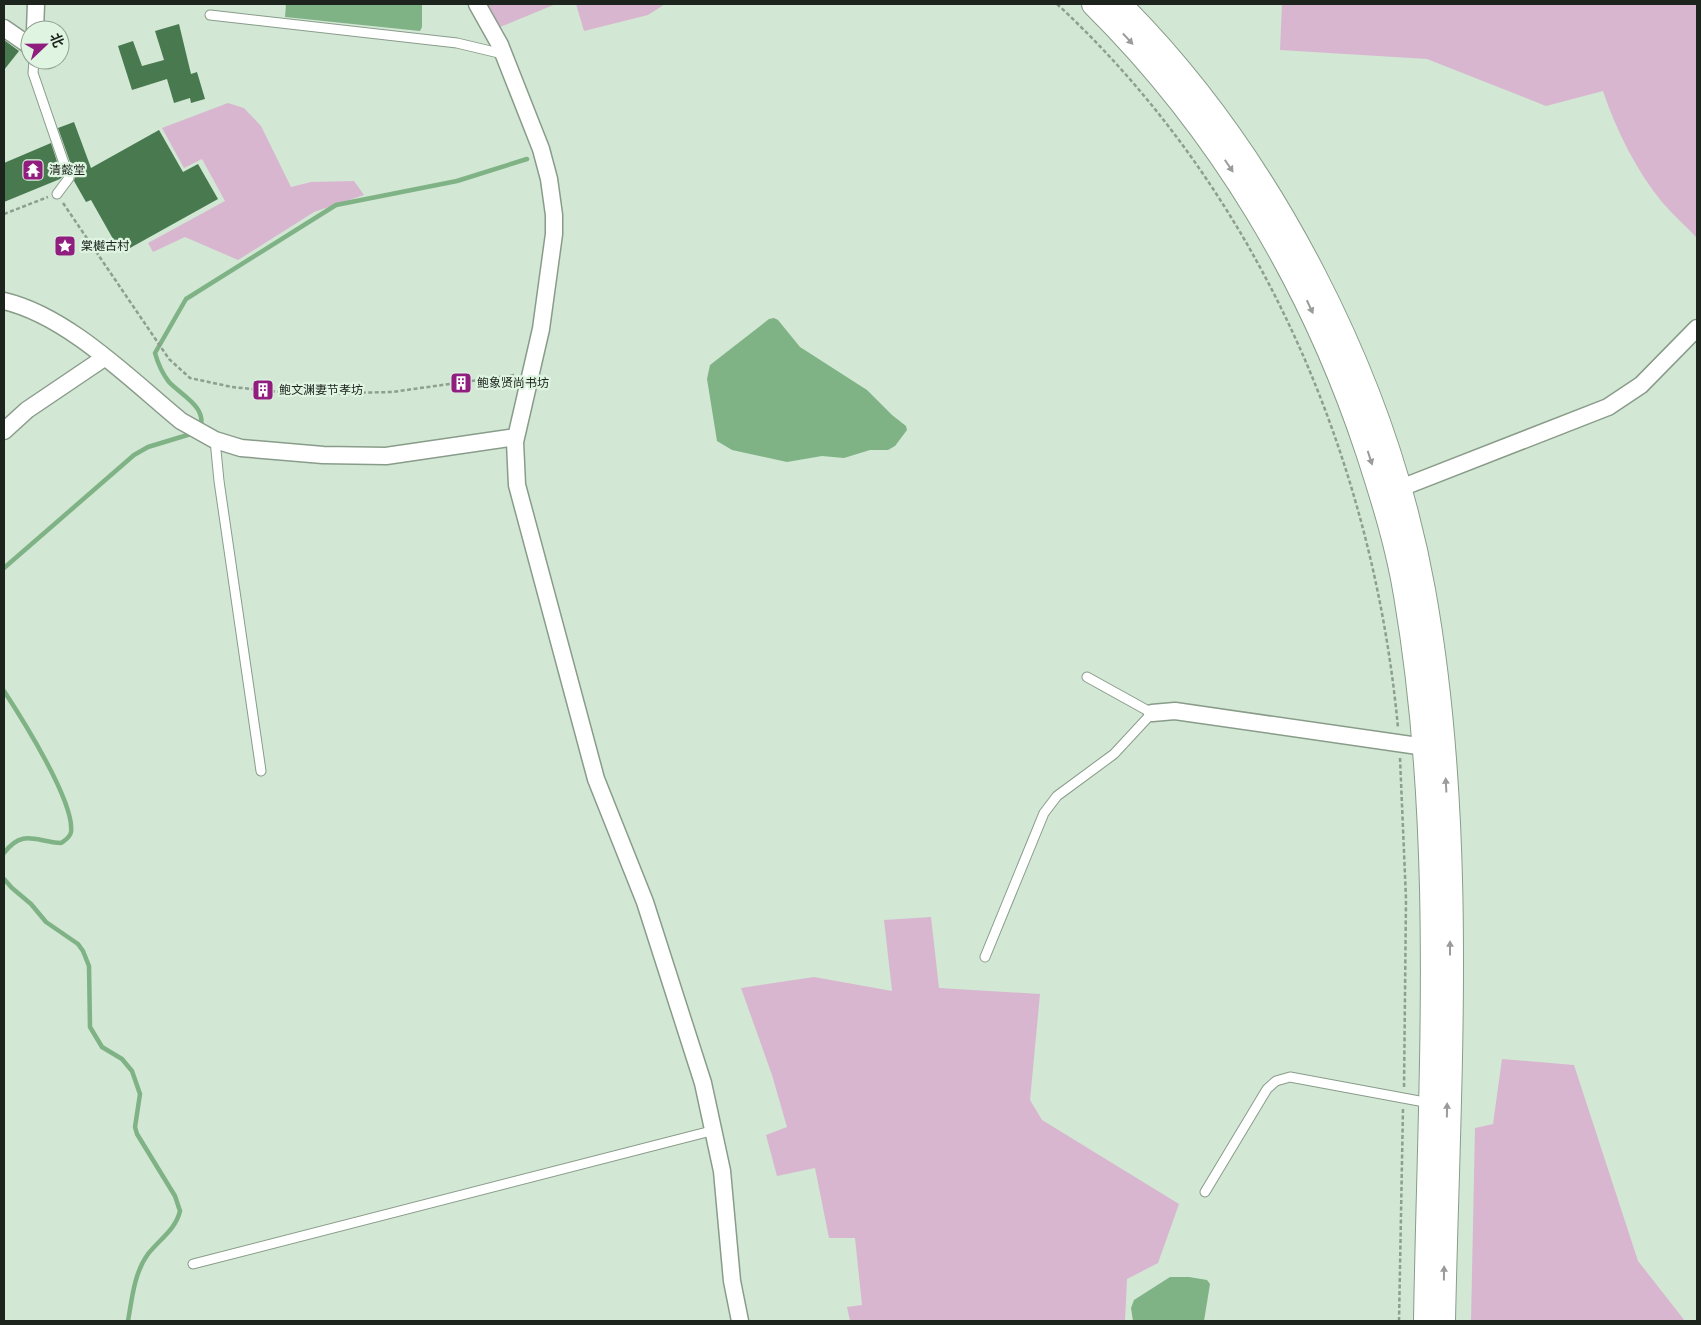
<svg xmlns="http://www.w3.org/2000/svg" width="1701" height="1325" viewBox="0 0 1701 1325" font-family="Overpass,'Noto Sans SC',sans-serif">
<rect width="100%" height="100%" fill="#d2e7d4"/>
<path fill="#d8b6d0" d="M484,4H556L500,27Z
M576,4H665L648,15L584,31Z
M1282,4H1697V238C1686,226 1673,215 1662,202C1636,170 1616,130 1603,91L1546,106L1427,59L1280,50Z
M228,103L244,108L261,126L291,187L311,182L354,181L364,195L314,212L238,260L185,237L153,252L148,243L225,201L202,159L184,168L162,128Z
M931,917L939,988L1040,994L1030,1100L1042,1120L1179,1204L1158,1263L1127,1279L1125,1321H850L847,1307L862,1305L855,1238H829L815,1168L777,1176L766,1135L787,1127L772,1075L741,988L814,977L892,991L884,920Z
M1502,1059L1574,1065L1638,1261L1685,1321H1471L1475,1128L1493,1124Z"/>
<path fill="#7fb385" d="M286,4H422V27L420,31L285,17Z
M774,318L778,320L800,347L867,390L892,415L906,426L907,430L895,446L888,450H870L844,458L822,456L787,462L732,450L717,441L707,379L710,365L769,319Z
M1170,1277H1189L1207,1280L1210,1284L1204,1321H1133L1131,1308L1134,1300Z"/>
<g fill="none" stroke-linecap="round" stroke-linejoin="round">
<path stroke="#7fb385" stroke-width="4.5" d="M200,429C208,407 181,395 169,382C162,373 158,364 155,353L186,299L336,205L457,181L527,159
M4,568L134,455L148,447L194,433
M4,691C21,717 75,802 71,832C70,838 65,840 61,843C36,842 23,828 4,853
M4,879L12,888L31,904L46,922L78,944L83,951L89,966L90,1027L102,1047L122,1059L132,1071L140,1094L135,1127L137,1134L175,1196L180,1211C176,1229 159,1240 148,1254C134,1273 132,1299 128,1321"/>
</g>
<path fill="#48794f" d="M179,24L191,74L197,72L205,99L191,103L190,98L174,103L167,79L132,90L118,46L133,41L142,66L164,60L155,31Z
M4,40L19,51L4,70Z
M74,122L91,168L159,130L183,172L198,164L218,199L121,253L91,200L86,202L74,181L75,176L58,128Z
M51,143L62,177L60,179L4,202V163Z"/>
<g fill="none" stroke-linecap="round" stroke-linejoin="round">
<g stroke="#899c8a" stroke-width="11">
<path id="lane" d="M210,15L457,43L503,54
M34,60L33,73L69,178L57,194
M215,440L219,481L261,771
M985,957L1044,813L1057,796L1114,754L1152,713L1087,677
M1205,1192L1267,1089L1276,1081L1290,1077L1430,1103
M193,1264L715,1130"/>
</g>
<g stroke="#899c8a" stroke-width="19">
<path id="street" d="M477,4L500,45L541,149L549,179L554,215V234L541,329L515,442L517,485L596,779L645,902L703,1083L722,1171L732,1281L740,1321
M4,28L30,46
M35,30L36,4
M4,301C68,316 130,379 181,421L215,440L241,448L323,455L386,456L516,437
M4,431L27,410L104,358
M1398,489L1608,407L1641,385L1697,328
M1152,713L1175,711L1425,747"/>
</g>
<g stroke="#899c8a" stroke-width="26">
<path id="secondary" d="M1094,4C1220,129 1312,283 1368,452C1383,498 1398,546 1406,595C1447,835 1430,1079 1426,1321
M1119,4C1271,156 1385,379 1423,590C1466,829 1448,1079 1443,1321"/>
</g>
<path stroke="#8e9e8f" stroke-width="2.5" stroke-dasharray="4 2.5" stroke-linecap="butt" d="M1057,4C1258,190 1373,457 1398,728
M63,203L169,359L190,378L232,387L300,394L392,392L514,375
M4,214L48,197
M1400,758L1406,899L1404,1088
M1399,1321L1403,1108"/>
<use href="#lane" stroke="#fff" stroke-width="9"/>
<use href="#street" stroke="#fff" stroke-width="16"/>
<use href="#secondary" stroke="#fff" stroke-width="24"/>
</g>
<defs><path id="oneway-solid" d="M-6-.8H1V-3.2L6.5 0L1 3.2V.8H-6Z" transform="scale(1.25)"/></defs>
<g fill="#999c99">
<use href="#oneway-solid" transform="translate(1128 39) rotate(47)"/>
<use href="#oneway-solid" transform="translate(1229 166) rotate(56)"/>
<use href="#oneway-solid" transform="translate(1310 307) rotate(65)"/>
<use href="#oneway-solid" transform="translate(1370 458) rotate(72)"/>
<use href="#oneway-solid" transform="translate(1446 785) rotate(-93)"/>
<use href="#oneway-solid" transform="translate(1450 948) rotate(-90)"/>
<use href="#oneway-solid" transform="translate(1447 1110) rotate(-89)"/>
<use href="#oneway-solid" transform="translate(1444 1273) rotate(-89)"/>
</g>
<defs>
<g id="temple-square" transform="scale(1.125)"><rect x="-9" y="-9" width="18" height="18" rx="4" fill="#8f1e7f" stroke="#dff4e1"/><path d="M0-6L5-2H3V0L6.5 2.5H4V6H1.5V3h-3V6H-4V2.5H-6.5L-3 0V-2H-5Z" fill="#fff"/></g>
<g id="sight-square" transform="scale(1.125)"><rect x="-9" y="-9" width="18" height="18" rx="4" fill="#8f1e7f" stroke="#dff4e1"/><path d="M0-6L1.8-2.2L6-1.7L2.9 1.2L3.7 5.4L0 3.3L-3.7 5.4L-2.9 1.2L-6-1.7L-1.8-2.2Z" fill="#fff"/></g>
<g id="building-square" transform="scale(1.125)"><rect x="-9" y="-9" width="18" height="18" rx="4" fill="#8f1e7f" stroke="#dff4e1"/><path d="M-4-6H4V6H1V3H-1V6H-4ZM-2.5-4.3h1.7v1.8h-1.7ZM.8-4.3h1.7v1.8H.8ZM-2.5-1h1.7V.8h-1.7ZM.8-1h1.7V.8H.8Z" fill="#fff"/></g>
</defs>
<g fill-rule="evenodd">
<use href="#temple-square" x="33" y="170"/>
<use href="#sight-square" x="65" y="246"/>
<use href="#building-square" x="461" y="383"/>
<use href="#building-square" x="263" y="390"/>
</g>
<g text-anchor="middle" stroke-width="4.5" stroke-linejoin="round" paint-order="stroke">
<g font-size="12" fill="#1c241d" stroke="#dff4e1" text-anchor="start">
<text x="49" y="174">清懿堂</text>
<text x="81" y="250">棠樾古村</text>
<text x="477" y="387">鲍象贤尚书坊</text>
<text x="279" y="394">鲍文渊妻节孝坊</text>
</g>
</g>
<rect width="1701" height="1325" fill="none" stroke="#1c241d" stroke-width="10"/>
<g transform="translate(45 45) rotate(68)"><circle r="24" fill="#dff4e1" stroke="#91a193"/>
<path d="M0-4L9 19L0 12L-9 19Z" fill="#8f1e7f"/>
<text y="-8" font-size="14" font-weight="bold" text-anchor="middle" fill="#1c241d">北</text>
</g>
</svg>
